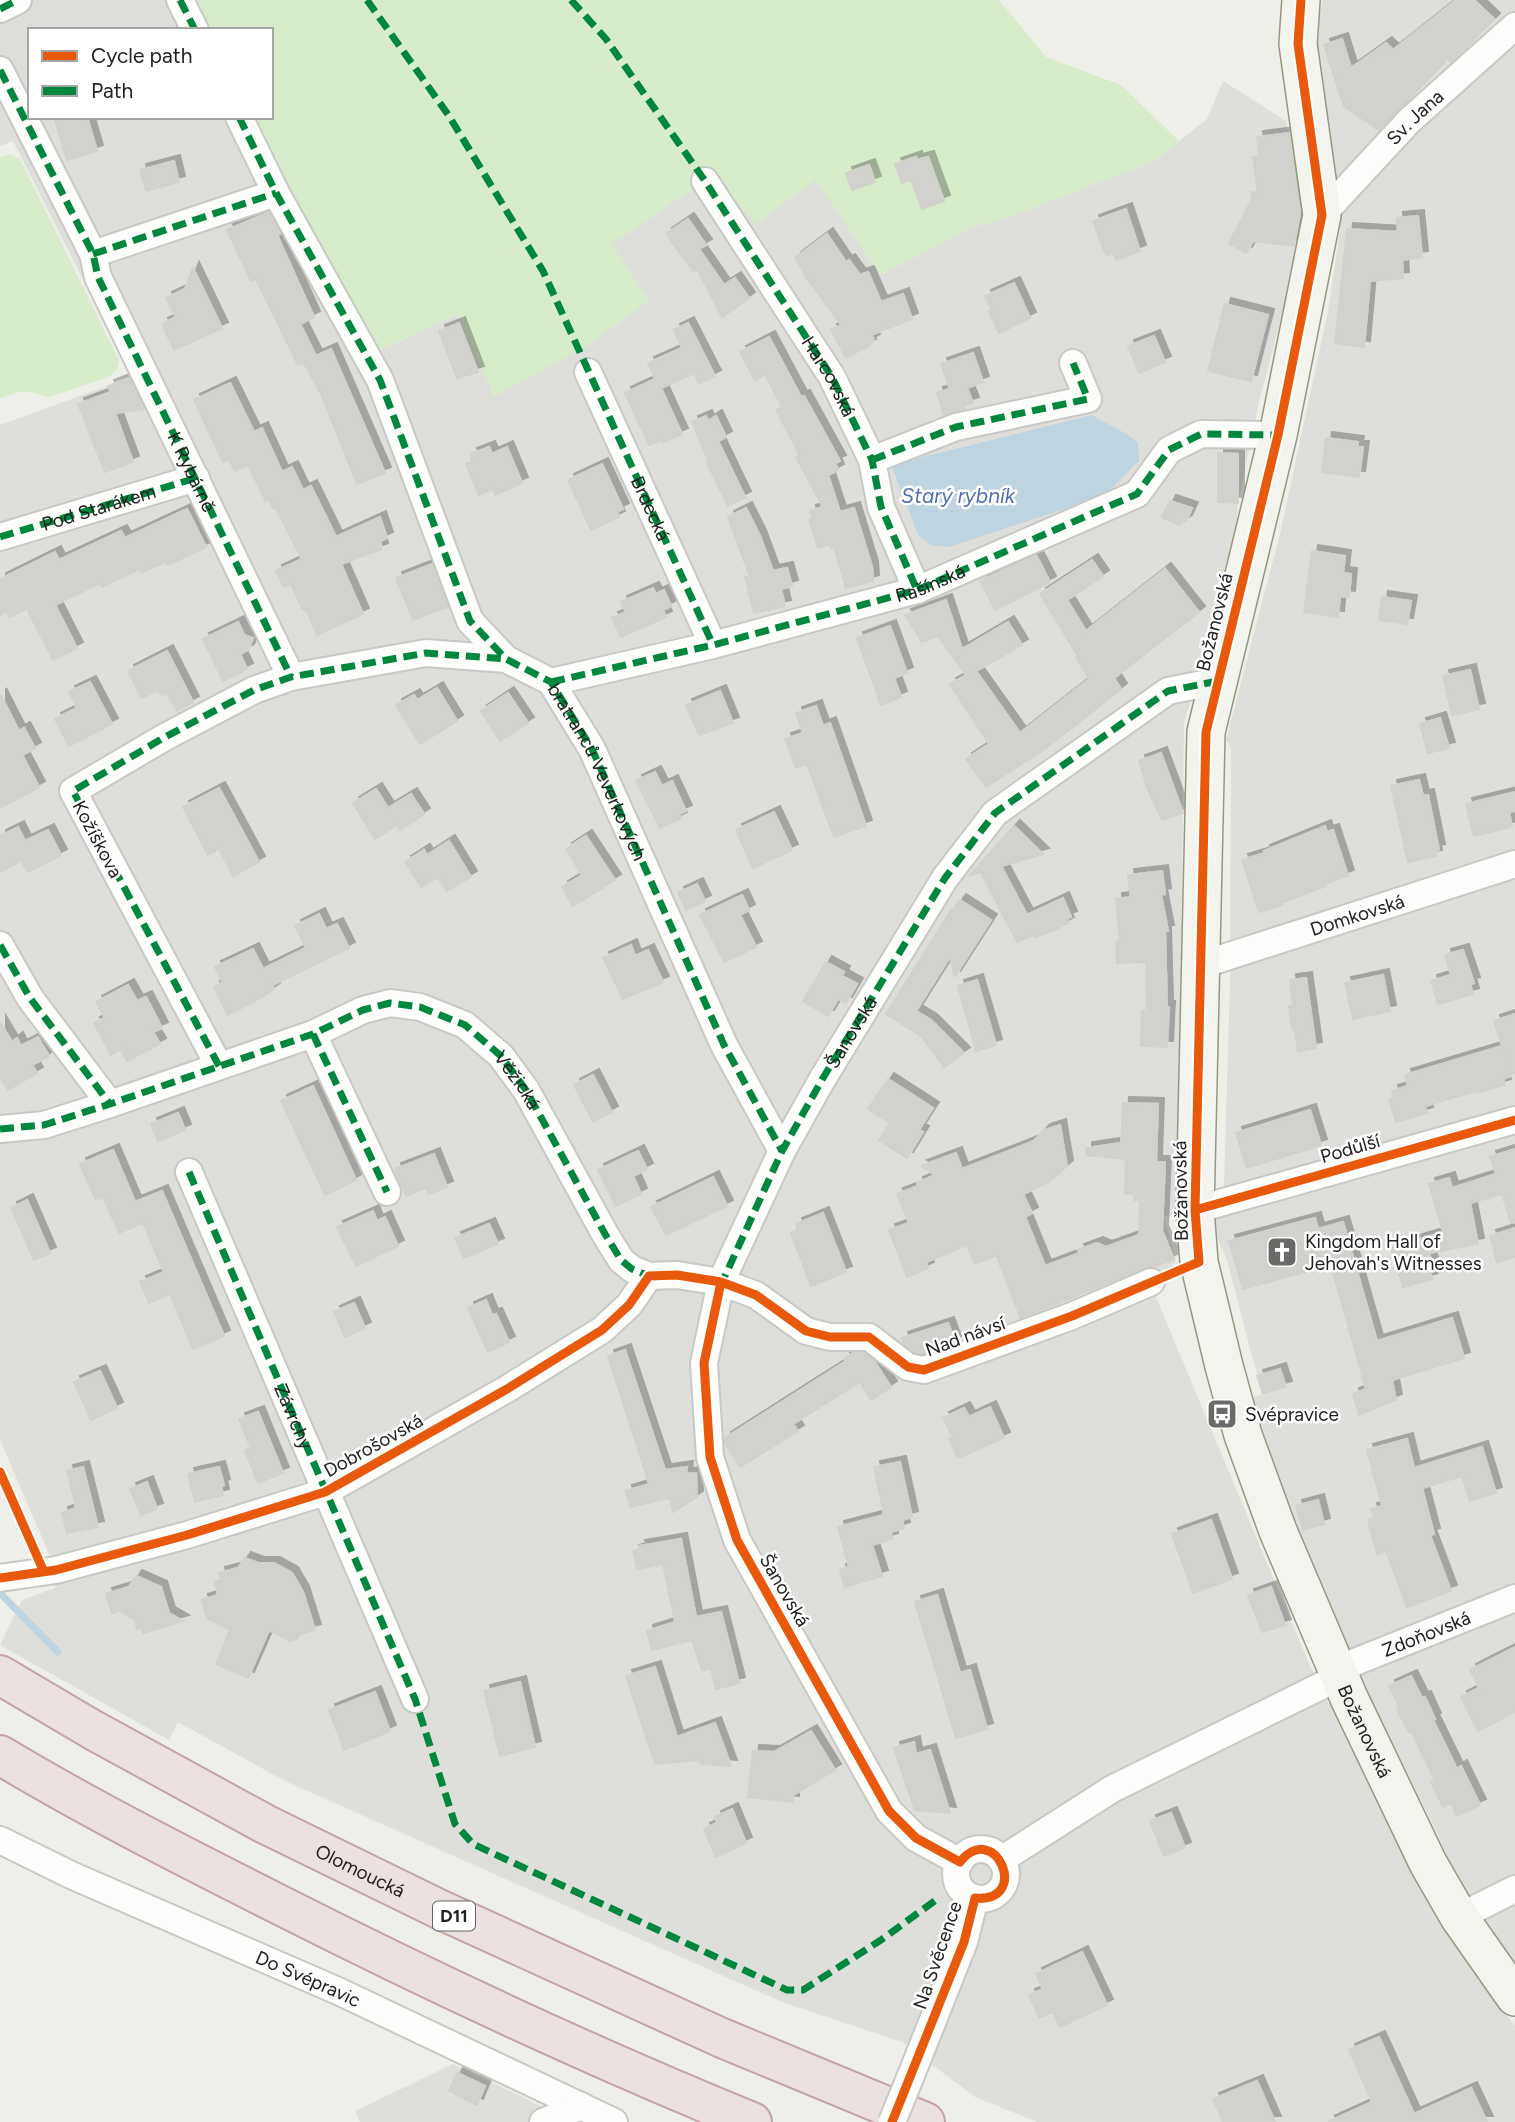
<svg xmlns="http://www.w3.org/2000/svg" width="1515" height="2122" viewBox="0 0 1515 2122" font-family="Figtree,sans-serif">
<defs>
<filter id="shadow"><feDropShadow dx="6" dy="-6" stdDeviation="0" flood-color="#0004"/></filter>
</defs>
<rect width="100%" height="100%" fill="#efefea"/>
<path fill="#dededb" d="M0,0H191L206,30H30V117H253L380,350L458,314L649,301L611,244L705,181L816,180L881,275L972,227L1007,218L1152,162L1207,119L1223,81L1286,121L1303,206L1290,284L1259,402L1238,503L1232,575L1184,722L1178,1215L1163,1216L1176,1260L1156,1297L1310,1666L1443,1927L1515,2026V2122H1037L975,2097L902,2042L782,2002L283,1780L178,1722L169,1740L0,1645L22,1600L55,1588L56,1570L0,1440V425L132,377L13,141L0,146Z
M1323,0H1515V1967L1465,1898L1435,1828L1367,1695L1295,1522L1248,1399L1262,1394L1226,1257L1212,1225L1224,1186L1230,981L1231,747L1226,740L1280,534L1328,311L1340,231L1337,189L1317,54L1318,23Z
M453,2064L529,2100L573,2122H360L355,2111Z"/>
<path fill="#d7eccb" d="M191,0H999L1046,57L1121,85L1180,142L1152,162L1007,218L972,227L881,275L816,180L756,224L714,175L612,244L649,301L590,344L494,397L458,314L379,350L253,117H271V30H206Z
M9,154L20,159L119,360L117,369L111,376L50,397L23,391L0,398V157Z"/>
<path fill="#bfd4e1" d="M1092,415L1130,436L1138,443L1139,461L1104,496L949,547L931,545L918,535L891,465Z"/>
<g fill="none" stroke-linecap="round" stroke-linejoin="round">
<path stroke="#bfd4e1" stroke-width="7" d="M0,1593L58,1652"/>
</g>
<path fill="#d2d1cd" stroke="#d2d1cc" stroke-width="2" filter="url(#shadow)" d="M1456,0H1474L1494,19L1451,62L1447,58L1379,130L1344,106L1324,45L1342,39L1351,68L1386,43L1393,50Z
M54,117H87L97,151L67,160Z
M1289,133L1300,212L1294,246L1253,241L1246,253L1229,243L1251,201L1252,192L1258,193L1253,157L1260,156L1257,137Z
M916,157L917,160L928,157L944,201L922,209L911,180L902,183L895,164Z
M174,161L179,182L146,191L140,170Z
M869,165L875,182L852,190L846,173Z
M1126,209L1140,251L1116,260L1113,253L1106,256L1093,221Z
M269,212L280,234L277,235L314,317L300,324L316,356L331,349L385,473L357,484L321,394L304,363L298,365L256,279L251,281L227,230Z
M1418,216L1422,257L1402,260L1403,278L1370,281L1364,347L1335,343L1347,229L1398,232L1397,218Z
M688,219L706,245L699,249L724,285L735,278L749,298L722,317L697,269L693,271L666,234Z
M827,234L846,262L849,260L860,275L868,272L881,302L903,294L912,319L871,335L874,340L869,343L870,345L846,358L831,330L841,325L804,274L805,273L795,258Z
M193,268L222,328L174,350L162,324L176,317L166,298L185,289Z
M1014,283L1030,318L999,333L989,311L992,310L985,296Z
M1225,304L1268,315L1251,381L1208,371Z
M459,323L478,372L457,378L439,331Z
M688,323L715,376L699,384L694,373L661,388L682,434L662,443L661,440L649,445L625,393L655,379L648,363L682,348L674,330Z
M1154,336L1165,362L1139,373L1128,346Z
M769,337L801,397L804,396L840,461L835,463L838,470L828,475L840,512L854,508L872,567L873,581L846,588L834,547L831,548L830,544L818,548L809,520L812,519L810,511L823,507L796,457L800,455L776,410L782,407L765,374L755,380L740,352Z
M973,353L983,382L967,388L973,403L964,406L965,409L944,415L937,393L950,389L941,364Z
M129,378L144,409L115,413L133,462L105,472L78,404L111,392L108,386Z
M230,383L254,432L262,428L282,472L292,467L303,490L311,486L336,537L380,517L387,538L380,541L382,549L341,564L363,614L317,635L307,611L302,609L291,584L284,587L276,571L302,559L275,507L273,508L269,499L266,501L248,465L235,471L229,459L223,462L194,400Z
M706,416L708,421L716,416L726,437L718,441L745,497L728,506L707,463L709,462L692,422Z
M1326,438L1358,442L1357,447H1363L1359,477L1322,472Z
M489,447L492,454L507,447L522,483L495,495L493,489L479,495L466,464L474,461L471,454Z
M1218,453L1238,454V503L1218,502Z
M602,464L623,509L617,512L619,517L591,530L568,480Z
M1170,501L1192,508L1186,521L1179,525L1162,517Z
M746,508L760,536L773,571L787,568L792,586L781,589L785,606L754,613L745,577H750L728,517Z
M187,509L206,547L168,565L166,562L141,573L139,569L102,587L100,583L55,605L77,648L53,660L27,609L10,617L7,611L0,615V579L55,552L59,560L121,531L125,538Z
M1312,551L1345,556L1343,573L1351,574L1349,597L1340,596L1338,617L1304,612Z
M1036,555L1050,582L995,610L980,581Z
M1092,560L1103,576L1067,600L1086,631L1165,569L1199,612L1114,678L1121,689L1045,749L986,787L966,759L989,744L950,684L966,675L938,636L922,642L905,615L946,600L962,649L1008,622L1022,645L976,671L1020,733L1089,679L1076,657L1078,656L1040,594Z
M432,564L448,607L413,620L396,578Z
M653,588L656,594L664,590L671,606L663,610L666,617L621,637L612,618L626,612L621,602Z
M1382,597L1411,601L1407,624L1379,620Z
M238,622L244,635L253,638L248,650L240,654L247,669L223,681L203,639Z
M890,626L907,673L894,678L901,697L881,705L857,638Z
M167,651L193,702L177,711L167,693L162,696L158,690L142,698L128,671Z
M1470,670L1479,709L1452,715L1443,676Z
M90,682L112,724L69,746L55,719L77,708L69,692Z
M437,688L457,721L420,744L396,705L414,695L417,700Z
M720,691L733,723L699,735L686,705Z
M508,693L528,723L500,741L481,711Z
M0,694L19,731L24,728L35,748L22,755L39,787L0,808Z
M816,706L823,726L830,723L866,826L834,837L807,764L796,768L785,739L803,733L796,713Z
M1440,718L1449,748L1428,753L1420,724Z
M1161,753L1183,813L1162,820L1148,790L1139,761Z
M655,772L662,786L672,781L686,811L679,814L681,818L660,828L636,781Z
M1419,780L1423,796L1428,795L1439,850L1435,851L1436,856L1408,862L1391,786Z
M219,788L259,862L233,876L219,849L208,855L183,807Z
M376,789L388,808L411,794L424,814L400,830L397,825L375,839L353,803Z
M1515,792V811L1509,812L1512,827L1474,836L1466,804Z
M774,812L792,850L753,868L736,830Z
M1014,826L1043,854L1001,866L1027,915L1063,898L1071,917L1066,919L1068,923L1054,930L1035,938L1034,935L1017,942L981,872L970,875Z
M1325,826L1327,832L1333,830L1348,876L1325,884L1326,886L1281,903L1282,905L1259,912L1242,860L1265,853L1264,851Z
M18,827L25,841L48,830L61,855L28,872L21,861L0,872V836Z
M586,836L615,880L573,906L562,887L582,875L566,849Z
M449,841L471,877L447,891L438,877L421,887L405,862L424,850L427,855Z
M1162,871L1165,894L1161,895L1168,931H1165L1167,1007H1169L1167,1047L1141,1046L1142,1011L1147,1010L1146,962L1117,963L1116,942L1120,941L1116,899L1131,897L1128,875Z
M697,884L705,901L686,910L678,893Z
M742,895L749,910L740,915L756,947L724,962L700,915Z
M960,900L991,920L955,976L950,957L916,1011L931,1020L964,1053L944,1067L921,1036L886,1014L952,909H954Z
M319,914L326,929L337,924L349,948L272,985L274,989L264,996L228,1015L214,987L223,983L215,967L253,949L263,969L306,948L295,926Z
M631,945L635,956L648,950L663,982L623,999L603,958Z
M1463,950L1474,983L1470,984L1473,994L1438,1004L1431,981L1451,975L1445,955Z
M826,962L844,972L842,976L857,984L846,1003L838,999L828,1016L803,1001Z
M1383,975L1390,1011L1353,1019L1345,983Z
M1306,978L1316,1048L1298,1051L1295,1030H1292L1289,1006H1293L1290,980Z
M977,980L996,1045L976,1051L958,986Z
M128,985L137,1001L146,997L162,1028L153,1032L160,1044L127,1061L121,1049L111,1055L94,1023L105,1018L96,1002Z
M1515,1014V1073H1511L1494,1021Z
M0,1022L12,1042L17,1038L21,1046L38,1037L49,1056L32,1065L37,1073L8,1090L0,1077Z
M1502,1046L1511,1076L1503,1079L1505,1085L1476,1093V1091L1425,1106L1427,1113L1396,1122L1389,1099L1394,1097L1392,1091L1408,1086L1405,1075Z
M593,1075L612,1112L593,1122L574,1085Z
M888,1079L933,1108L919,1130L923,1132L907,1158L879,1140L890,1123L868,1109Z
M313,1086L356,1180L325,1195L281,1101Z
M1123,1103L1158,1104L1156,1162H1165L1162,1231L1174,1259L1154,1267L1145,1268L1021,1318L996,1255L975,1264L967,1245L926,1262L928,1268L907,1277L889,1230L909,1223L897,1194L918,1186L917,1183L935,1175L921,1166L956,1153L962,1169L1034,1141L1044,1130L1060,1125L1067,1166L1049,1182L1023,1194L1032,1213L1025,1217L1045,1266L1080,1253L1078,1250L1097,1243L1106,1247L1139,1235L1140,1200H1134V1194H1125L1126,1159L1086,1155V1148L1121,1143Z
M1310,1110L1321,1145L1247,1168L1236,1133Z
M178,1113L185,1130L158,1141L151,1124Z
M1515,1149V1222L1511,1223L1502,1194L1470,1203L1478,1244L1429,1253L1433,1267L1429,1268L1432,1279L1403,1287L1391,1248L1443,1232L1429,1184L1449,1178L1452,1188L1496,1174L1490,1157Z
M113,1150L135,1202L162,1191L224,1336L193,1349L170,1294L149,1303L140,1282L164,1272L143,1223L119,1233L103,1197L96,1200L80,1164Z
M638,1151L647,1169L633,1176L641,1194L616,1206L598,1170Z
M434,1154L447,1187L429,1194L426,1188L406,1196L395,1169Z
M713,1177L727,1206L666,1235L651,1207Z
M27,1200L50,1253L34,1260L11,1208Z
M373,1211L377,1221L385,1217L398,1246L356,1266L337,1227Z
M823,1213L846,1272L811,1286L791,1233L798,1230L796,1224Z
M1315,1218L1318,1229L1343,1222L1377,1341L1452,1318L1464,1358L1392,1380L1396,1400L1359,1415L1353,1394L1366,1389L1331,1265L1243,1289L1229,1241Z
M489,1224L498,1244L464,1258L455,1238Z
M1515,1228V1257L1497,1262L1490,1236Z
M486,1300L492,1315L496,1314L509,1342L488,1352L468,1308Z
M354,1303L365,1328L345,1337L334,1312Z
M948,1323L955,1342L923,1354L915,1352L904,1344L902,1338Z
M625,1350L665,1470L687,1467L686,1474L696,1473L697,1497L673,1512L670,1498L630,1507L626,1491L649,1484L608,1356Z
M853,1353H864L874,1361L891,1387L871,1400L860,1382L793,1424L798,1431L740,1467L725,1443V1438L846,1361L844,1359Z
M1280,1369L1286,1387L1263,1393L1257,1376Z
M100,1371L117,1408L91,1420L74,1382Z
M990,1407L1004,1438L958,1458L949,1439L953,1437L943,1418L964,1408L969,1417Z
M258,1412L283,1473L258,1483L245,1450L251,1448L239,1419Z
M1407,1439L1414,1468L1482,1447L1496,1493L1470,1501L1462,1476L1422,1488L1434,1534L1430,1535L1451,1591L1407,1607L1386,1551L1377,1554L1368,1520L1374,1518L1371,1509L1382,1506L1367,1450Z
M900,1462L912,1517L902,1520L904,1528L891,1532L892,1539L872,1545L882,1576L845,1587L840,1570L849,1567L838,1527L884,1515L874,1467Z
M83,1467L98,1527L67,1533L62,1513L76,1508L67,1471Z
M219,1467L224,1485L221,1486L223,1495L195,1502L188,1474Z
M147,1482L157,1509L141,1515L130,1489Z
M1318,1500L1324,1524L1303,1530L1296,1506Z
M1211,1520L1232,1579L1193,1593L1172,1534Z
M681,1539L696,1617L721,1612L739,1683L716,1689L711,1668L702,1670L692,1640L652,1650L647,1631L675,1622L663,1564L637,1569L633,1551L640,1549L639,1546Z
M245,1558L258,1563H274L292,1573L303,1592L315,1630L300,1634L297,1639L290,1641L269,1630L248,1678L216,1664L230,1630L207,1618L202,1600L218,1595L215,1582L221,1580L219,1573L238,1568Z
M136,1576L161,1587L169,1613L183,1621L143,1633L142,1628L137,1629L135,1620L120,1611L112,1613L106,1594L129,1587Z
M1271,1587L1285,1625L1262,1632L1248,1595Z
M937,1595L960,1673L970,1670L987,1729L956,1738L915,1602Z
M1515,1647V1712L1478,1731L1461,1697L1479,1688L1470,1670Z
M655,1667L677,1737L715,1723L731,1766L701,1764L699,1760L655,1764L626,1676Z
M1411,1676L1422,1698L1425,1697L1435,1719L1433,1720L1457,1769L1461,1766L1480,1805L1457,1816L1451,1803L1443,1807L1431,1782L1435,1780L1411,1731L1409,1732L1397,1710L1400,1709L1389,1686Z
M520,1682L535,1747L500,1756L484,1691Z
M375,1692L390,1731L344,1750L329,1710Z
M811,1731L835,1770L793,1795V1802L748,1797L753,1751L774,1752Z
M914,1742L916,1754L930,1750L950,1813L915,1810L894,1748Z
M732,1809L746,1843L716,1857L704,1829L717,1823L715,1817Z
M1171,1813L1185,1848L1164,1856L1150,1821Z
M1082,1952L1107,2005L1060,2027L1053,2012L1039,2018L1029,1995L1043,1989L1036,1974Z
M1379,2037L1414,2114L1471,2088L1487,2122H1328L1372,2102L1349,2050Z
M457,2073L485,2086L477,2105L449,2091Z
M1257,2081L1275,2122H1223L1213,2099Z"/>
<g fill="none" stroke-linecap="round" stroke-linejoin="round">
<g stroke="#c8c8c6" stroke-width="30">
<g id="street">
<path d="M180,0L195,30"/>
<path d="M0,9L18,0"/>
<path d="M0,70L93,254L98,277L291,677"/>
<path id="s1" d="M239,117L276,193L380,380L470,621L506,659L551,682L592,749L724,1045L782,1151"/>
<path d="M705,181L832,377L872,460L881,507L917,590"/>
<path id="s2" d="M1322,215L1409,121L1515,26"/>
<path d="M93,254L276,193"/>
<path d="M588,372L713,645"/>
<path d="M872,460L956,427L1088,399L1073,363"/>
<path id="s3" d="M0,537L196,478"/>
<path d="M551,682L713,645L917,590L1137,494L1169,450L1201,434L1278,435"/>
<path d="M0,945L30,998L110,1104"/>
<path id="s4" d="M1201,965L1515,864"/>
<path d="M313,1034L387,1192"/>
<path d="M219,1066L73,791L165,737L254,690L291,677L426,653L506,659"/>
<path d="M0,1129L44,1125L110,1104L313,1034L363,1010L390,1003L420,1007L465,1025L501,1056L526,1090L605,1234L621,1260L632,1269L649,1276"/>
<path id="s5" d="M189,1172L415,1699"/>
<path d="M1195,1210L1515,1120"/>
<path d="M0,1578L56,1570L187,1535L325,1492L507,1389L602,1330L629,1305L649,1276L677,1275L721,1282L756,1295L806,1331L830,1337H869L908,1367L924,1370L1072,1316L1151,1282"/>
<path id="s6" d="M0,1840L71,1875L338,1991L614,2122"/>
<circle cx="981" cy="1874" r="25"/>
<path id="s7" d="M1001,1860L1112,1789L1323,1685L1355,1662L1515,1598"/>
<path d="M960,1862L916,1838L889,1811L737,1540L710,1457L704,1363L721,1282L782,1151L823,1078L945,878L995,813L1168,691L1218,681"/>
<path d="M1459,1917L1515,1889"/>
<path d="M912,2073L964,1942L975,1898"/>
<path d="M543,2122L581,2106"/>
</g>
</g>
<g stroke="#949a82" stroke-width="40">
<g id="secondary">
<path id="s8" d="M1301,0L1298,44L1322,215L1278,435L1206,732L1195,1210L1199,1262L1224,1366L1243,1435L1278,1531L1349,1698L1428,1863L1459,1917L1515,1997"/>
</g>
</g>
<g stroke="#c4a3a7" stroke-width="42">
<g id="highway">
<path id="s9" d="M0,1675L93,1730L265,1824L441,1910L722,2038L925,2122"/>
<path d="M0,1755C90,1809 183,1856 276,1903C432,1982 590,2056 752,2122"/>
</g>
</g>
<use href="#street" stroke="#fdfdfc" stroke-width="26"/>
<use href="#secondary" stroke="#f2f4ed" stroke-width="37"/>
<use href="#highway" stroke="#ebe1e1" stroke-width="38"/>
<g stroke="#c8c8c6" stroke-width="30" stroke-linecap="butt">
<path id="street-bridge" d="M892,2122L912,2073"/>
</g>
<use href="#street-bridge" stroke="#fdfdfc" stroke-width="26"/>
<g stroke="#00873e" stroke-width="7" stroke-dasharray="14 7" stroke-linecap="butt">
<path d="M180,0L195,30"/>
<path id="s10" d="M367,0L449,116L543,271L713,645"/>
<path id="s11" d="M571,0L606,39L705,181L832,377L872,460L881,507L917,590"/>
<path d="M0,9L18,0"/>
<path id="s12" d="M0,70L93,254L98,277L291,677"/>
<path d="M239,117L276,193L380,380L470,621L506,659L551,682L592,749L724,1045L782,1151"/>
<path d="M93,254L276,193"/>
<path d="M872,460L956,427L1088,399L1073,363"/>
<path d="M0,537L196,478"/>
<path id="s13" d="M551,682L713,645L917,590L1137,494L1169,450L1201,434L1278,435"/>
<path d="M0,945L30,998L110,1104"/>
<path d="M313,1034L387,1192"/>
<path d="M219,1066L73,791L165,737L254,690L291,677L426,653L506,659"/>
<path id="s14" d="M0,1129L44,1125L110,1104L313,1034L363,1010L390,1003L420,1007L465,1025L501,1056L526,1090L605,1234L621,1260L632,1269L649,1276"/>
<path d="M189,1172L415,1699L455,1824L473,1844L787,1990H803L881,1940L940,1897"/>
<path id="s15" d="M720,1287L782,1151L823,1078L945,878L995,813L1168,691L1218,681"/>
</g>
<g stroke="#fff" stroke-width="13">
<path id="cycleway" d="M1195,1210L1515,1120
M721,1282L704,1363L710,1457L737,1540L889,1811L916,1838L960,1862C995,1818 1032,1903 975,1898L964,1942L892,2122
M0,1472L44,1572
M0,1578L56,1570L187,1535L325,1492L507,1389L602,1330L629,1305L649,1276L677,1275L721,1282L756,1295L806,1331L830,1337H869L908,1367L924,1370L1072,1316L1199,1262L1195,1210L1206,732L1278,435L1322,215L1298,44L1301,0"/>
</g>
<use href="#cycleway" stroke="#e8590c" stroke-width="9"/>
</g>
<defs>
<g id="church-square" transform="scale(1.575)"><rect x="-9" y="-9" width="18" height="18" rx="4" fill="#696967" stroke="#fff"/><path d="M-1.2-6h2.4v3.5h3.3v2.4h-3.3V6h-2.4V-.1h-3.3v-2.4h3.3Z" fill="#fff"/></g>
<g id="bus-square" transform="scale(1.575)"><rect x="-9" y="-9" width="18" height="18" rx="4" fill="#696967" stroke="#fff"/><path d="M-5-6H5V4H4V6H2V4H-2V6H-4V4H-5ZM-3.5-4V0h7V-4ZM-3.5 1.2v1.5H-2V1.2ZM2 1.2v1.5H3.5V1.2Z" fill="#fff"/></g>
</defs>
<g fill-rule="evenodd">
<use href="#church-square" x="1282" y="1252"/>
<use href="#bus-square" x="1222" y="1414"/>
</g>
<g text-anchor="middle" stroke-width="5" stroke-linejoin="round" paint-order="stroke">
<rect fill="#fff" stroke="#646464" stroke-width="2" x="433" y="1901.5" width="42" height="29" rx="5"/>
<g font-size="18" font-weight="bold" fill="#212121">
<text x="454" y="1922">D11</text>
</g>
<g font-size="19" fill="#212121" stroke="#fff">
<text dy="7" stroke="none"><textPath href="#s2" startOffset="135">Sv. Jana</textPath></text>
<text dy="7" stroke="none"><textPath href="#s11" startOffset="457">Harcovská</textPath></text>
<text dy="7" stroke="none"><textPath href="#s12" startOffset="446">K Rybárně</textPath></text>
<text dy="7" stroke="none"><textPath href="#s3" startOffset="103">Pod Starákem</textPath></text>
<text dy="7" stroke="none"><textPath href="#s10" startOffset="584">Brdecká</textPath></text>
<text dy="7" stroke="none"><textPath href="#s13" startOffset="392">Rašínská</textPath></text>
<text transform="translate(1214 622) rotate(-76)" y="7">Božanovská</text>
<text dy="7" stroke="none"><textPath href="#s1" startOffset="760">bratranců Veverkových</textPath></text>
<text transform="translate(98 839) rotate(62)" y="7">Kožíškova</text>
<text dy="7" stroke="none"><textPath href="#s4" startOffset="164">Domkovská</textPath></text>
<text dy="7" stroke="none"><textPath href="#s15" startOffset="287">Šanovská</textPath></text>
<text dy="7" stroke="none"><textPath href="#s14" startOffset="567">Věžická</textPath></text>
<text transform="translate(1350 1148) rotate(-16)" y="7">Podůlší</text>
<text transform="translate(1180 1191) rotate(-91)" y="7">Božanovská</text>
<text transform="translate(965 1336) rotate(-20)" y="7">Nad návsí</text>
<text dy="7" stroke="none"><textPath href="#s5" startOffset="266">Závrchy</textPath></text>
<text transform="translate(373 1445) rotate(-29)" y="7">Dobrošovská</text>
<text transform="translate(785 1590) rotate(60)" y="7">Šanovská</text>
<text dy="7" stroke="none"><textPath href="#s7" startOffset="483">Zdoňovská</textPath></text>
<text dy="7" stroke="none"><textPath href="#s8" startOffset="1776">Božanovská</textPath></text>
<text dy="7" stroke="none"><textPath href="#s9" startOffset="410">Olomoucká</textPath></text>
<text transform="translate(937 1955) rotate(-71)" y="7">Na Svěcence</text>
<text dy="7" stroke="none"><textPath href="#s6" startOffset="338">Do Svépravic</textPath></text>
</g>
<g font-size="19" fill="#212121" stroke="#fff" text-anchor="start">
<text x="1305" y="1248">Kingdom Hall of<tspan x="1305" dy="22">Jehovah's Witnesses</tspan></text>
<text x="1245" y="1421">Svépravice</text>
</g>
<g font-size="21" font-style="italic" fill="#5070af" stroke="#fff">
<text x="958" y="503">Starý rybník</text>
</g>
</g>
<rect x="28" y="28" width="245" height="91" fill="#ffffff" stroke="#a6a6a6" stroke-width="2"/>
<rect x="42" y="51" width="35" height="10" fill="#e8590c" stroke="#a6a6a6" stroke-width="2"/>
<text x="91" y="63" font-size="21" fill="#212121">Cycle path</text>
<rect x="42" y="86" width="35" height="10" fill="#00873e" stroke="#a6a6a6" stroke-width="2"/>
<text x="91" y="98" font-size="21" fill="#212121">Path</text>
</svg>
